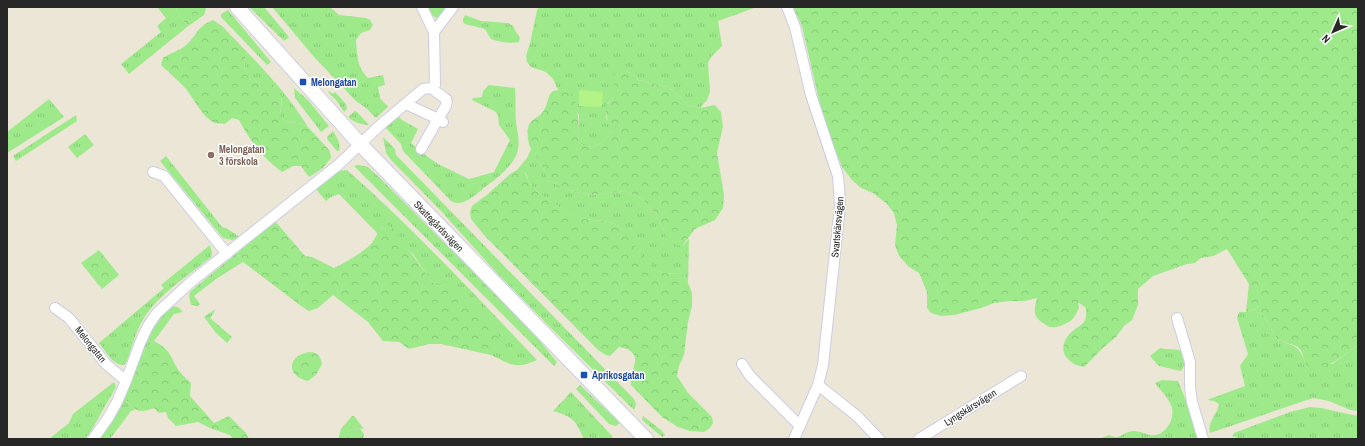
<svg xmlns="http://www.w3.org/2000/svg" width="1365" height="446" viewBox="0 0 1365 446" font-family="'Archivo Narrow',sans-serif">
<defs>
<pattern id="grass-tufts" width="24" height="20" patternUnits="userSpaceOnUse"><rect width="24" height="20" fill="#9eea8b"/><path d="M3 7l-1-3M5 7V3M7 7l1-3M15 17l-1-3M17 17v-4M19 17l1-3" fill="none" stroke="#88c978"/></pattern>
<pattern id="forest-crowns" width="20" height="18" patternUnits="userSpaceOnUse"><rect width="20" height="18" fill="#9eea8b"/><path d="M2 6a3 3 0 1 1 6 0M12 15a3 3 0 1 1 6 0" fill="none" stroke="#88c978"/></pattern>
</defs>
<rect width="100%" height="100%" fill="#ece6d6"/>
<path fill="url(#grass-tufts)" d="M157,7H176C178,15 184,20 187,27L129,74L121,64L161,32L157,26L166,18Z
M249,7H264L289,37L284,41Z
M272,7H330L339,15L366,18L370,20L373,25L370,30L361,33L356,40C357,54 357,68 368,78L383,75L385,85L378,87L380,98L388,107L376,118L366,108L356,101L315,58Z
M427,7H447L441,18L438,19L432,15Z
M539,7H757L718,21L722,46L712,56L708,63L710,92L707,100L700,108L689,106L669,87L657,85L638,80L626,70L614,98L608,103L606,117L610,125L611,135C601,144 589,152 578,142L579,115L566,91L558,90L553,79L546,72L531,67L527,62L526,56L530,43L537,10Z
M228,10L271,62L267,65L221,17V14Z
M465,15L481,21L508,23L513,26L516,32L520,38L519,42C510,44 500,42 491,39L485,29L465,24L463,22V19Z
M247,52C271,77 290,98 308,127L297,122L287,123L280,117L282,99L271,83C248,84 240,74 247,52Z
M489,85L515,88C516,99 515,110 516,122C517,131 520,140 518,149C516,164 496,179 485,187C475,195 468,203 456,203L451,201L403,151L401,144L386,128L387,125L398,116L402,120L418,129L411,143L425,155L438,164L469,179L494,172L510,140L499,125L498,116L496,112L472,100L473,98L482,97L483,91Z
M294,88L308,100L329,126L321,132L295,98Z
M329,91L333,94L335,92L346,104L347,109L344,112L336,100L328,92Z
M49,99L64,117L7,153V132Z
M355,111L357,112L369,125C360,124 355,123 348,117Z
M76,115L77,121L16,161L13,156Z
M333,131C337,137 341,144 339,151H337L327,139V137Z
M85,134L94,145L77,158L68,147Z
M383,137L395,149L396,155L633,398C636,402 637,405 634,410L550,327L495,271L442,212L391,160L386,153Z
M531,149L539,160L549,181L575,192L593,195L625,191L641,198L654,212L668,239L682,246L689,239L688,283C678,266 675,278 661,272C646,265 628,239 618,226C609,219 597,221 585,219C571,216 536,194 529,182C528,180 527,176 526,173L517,170L527,158Z
M166,156L222,227L226,228L240,237L233,240L223,238L160,161Z
M358,165L368,167L379,177L529,328L557,362L554,366L354,166Z
M347,170C414,229 475,295 537,360C516,370 510,364 491,355L502,350L447,286L435,285L427,275L413,254L382,226L378,234L339,194L331,197L326,201L316,189L339,171Z
M210,245L212,252L211,257C190,274 158,295 144,318C136,330 132,347 127,361L124,365C112,365 106,351 99,343L164,288L161,285Z
M237,253L243,262L216,279L194,296L200,304L198,306L191,305L189,295L191,291Z
M169,306L178,307L183,312L174,314L154,341L147,347L140,357C147,336 154,323 169,306Z
M1254,309L1264,316L1277,339C1295,348 1298,343 1306,364H1332L1358,345V411L1350,410L1329,401L1313,398L1210,433C1207,422 1217,415 1219,404L1214,401L1207,400L1245,386L1240,366L1248,354L1237,318L1239,312H1246Z
M214,310L215,311L210,318L232,337L227,343L216,333L204,317Z
M1160,348C1168,350 1172,348 1182,351C1184,358 1186,364 1181,371L1159,366L1150,356Z
M1162,380L1178,381L1200,435L1197,438L1190,439H1099L1109,435C1121,441 1123,431 1134,431C1141,431 1148,436 1155,435C1168,433 1177,415 1170,403C1167,396 1160,390 1155,383Z
M114,382L116,387L91,431L85,439H49L69,423L73,414Z
M580,385L620,423L616,426L609,424L576,389Z
M571,392L612,436L613,439H584C575,420 574,417 553,411Z
M125,397L128,403L135,410L131,411L110,439H100L112,420Z
M1310,407L1321,408L1358,416V439H1241L1232,436L1234,433L1290,412Z
M352,416H354L364,429L353,428L348,432L347,439H338L341,429Z
M643,416L661,430L665,435L662,437L642,420Z"/>
<path fill="url(#forest-crowns)" d="M176,7H205L206,9L204,15L187,27C184,20 178,15 176,7Z
M793,7H1358V345C1347,352 1318,379 1306,364C1303,359 1303,351 1298,347C1295,345 1282,342 1277,339L1264,316L1254,309L1246,312L1249,284L1227,249L1213,256L1201,258L1195,263L1187,264L1153,276L1138,289V305L1132,320L1124,326L1116,337L1104,347L1084,367C1077,366 1073,364 1068,359C1059,351 1064,337 1074,330C1077,327 1081,326 1084,322C1087,317 1086,314 1086,308L1078,302L1079,308C1074,319 1071,322 1060,326C1053,328 1049,328 1043,323C1039,320 1036,318 1035,313C1034,309 1036,303 1037,298L1025,301H1010L994,303L981,308L954,315L941,316L931,313L927,308V292L919,273L909,267L899,256L895,245L897,225L894,213L886,203L873,193L861,188L852,180L842,167L823,118L802,26Z
M213,20L222,26L247,52C240,74 248,84 271,83C286,96 281,100 280,117L287,123L297,122L308,127L330,151L331,158L323,168L309,177L301,166H293L282,172C263,158 250,141 239,120L232,118L225,124C222,123 218,124 215,123C203,118 194,99 186,89C178,80 169,73 161,65L163,58C169,54 180,50 185,46C197,36 197,26 213,20Z
M618,70H626L638,80L657,85L669,87L689,106L700,108L715,105L721,112L723,126L717,153L724,195L723,208L715,220L695,229L682,246L673,244L668,239L654,212L641,198L625,191L593,195L575,192L549,181C546,175 543,168 540,162C538,157 533,154 531,149C528,144 527,134 528,128C529,120 538,118 542,113C548,107 547,95 553,91C556,90 560,90 562,90C581,92 579,129 578,142C589,152 602,144 611,134C610,131 610,128 609,124C606,112 602,108 614,98V76Z
M522,169C527,174 526,177 529,182C537,195 568,213 582,218C594,222 607,218 618,226L649,263L661,272L669,274L679,273L683,275L688,283L692,293V306L688,322L684,355L679,366L677,376L688,393L712,417L713,423L710,428L704,432L690,431L678,427L662,417L631,385C631,382 630,378 631,375C631,373 633,371 633,369C639,355 632,349 619,347L610,356L606,355L598,350L484,235L471,219L470,212L472,206L488,194L510,174L517,170Z
M275,221L305,256L312,257L334,268C346,262 361,254 371,244C377,237 378,228 386,224L394,229L427,275L435,285L447,286L462,296L490,322L498,334L502,351L491,355L441,344H429L409,349L399,342L383,341L368,322L333,295L318,308L309,311L301,306L243,262L237,253Z
M99,250L119,275L102,289L81,263Z
M154,341C172,350 170,358 180,372C183,376 188,380 191,383L190,396L214,423L229,416L246,433L249,439H233L230,435L210,428L198,422L176,426L168,418L166,412L159,413L154,408C140,414 132,411 125,397C132,377 137,354 154,341Z
M308,352C317,352 320,355 322,364L316,375L308,381C299,379 287,372 294,360C297,355 303,354 308,352Z
M353,428L360,429L364,434L363,439H347L348,432Z"/>
<path fill="#b4f385" d="M579,90L603,92L602,107L579,106Z"/>
<g fill="none" stroke-linecap="round" stroke-linejoin="round">
<g stroke="#cccde3" stroke-width="12">
<path id="street" d="M787,7L795,27L811,95L838,176L839,189L840,206L823,365L818,385L794,439
M434,32L453,7
M406,104L438,119C441,113 449,105 446,99L431,88
M421,149L438,119L443,122
M153,172L164,176L227,254
M55,308L69,318L106,364L126,381
M1177,318L1190,362V387L1192,402L1203,439
M742,364L750,376L800,426
M818,385L857,416L879,439
M93,439L108,418L117,402L126,381L140,343L148,326L157,313L192,281L338,165L378,127L423,89L431,88L435,85L434,32L422,7
M919,439L1021,376"/>
</g>
<g stroke="#cccde3" stroke-width="16">
<path id="secondary" d="M237,7L360,144L646,439"/>
</g>
<use href="#street" stroke="#fff" stroke-width="10"/>
<use href="#secondary" stroke="#fff" stroke-width="14"/>
</g>
<g fill="#1a4fb4" stroke="#fff" stroke-width="1.5">
<rect x="299" y="78" width="8" height="8" rx="2"/>
<rect x="580" y="371" width="8" height="8" rx="2"/>
</g>
<circle fill="#8d6e63" stroke="#fff" stroke-width="1.5" cx="211" cy="155" r="4"/>
<g text-anchor="middle" stroke-width="3" stroke-linejoin="round" paint-order="stroke">
<g font-size="10" font-weight="bold" fill="#164399" stroke="#fff" text-anchor="start">
<text x="311" y="86">Melongatan</text>
<text x="592" y="379">Aprikosgatan</text>
</g>
<g font-size="10" font-weight="bold" fill="#785e54" stroke="#fff" text-anchor="start">
<text x="219" y="153">Melongatan<tspan x="219" dy="12">3 förskola</tspan></text>
</g>
<g font-size="10" fill="#272727" stroke="#fff">
<text transform="translate(439 226) rotate(46)" y="4">Skattegårdsvägen</text>
<text transform="translate(837 227) rotate(-85)" y="4">Svartskärsvägen</text>
<text transform="translate(91 344) rotate(51)" y="4">Melongatan</text>
<text transform="translate(970 407) rotate(-32)" y="4">Lyngskärsvägen</text>
</g>
</g>
<rect width="1365" height="446" fill="none" stroke="#272727" stroke-width="16"/>
<g transform="translate(1333 32) rotate(225)" stroke="#ffffff" stroke-width="3" paint-order="stroke">
<path d="M0-3L7 15L0 10L-7 15Z" fill="#272727"/>
<text y="-6" font-size="11" font-weight="bold" text-anchor="middle" fill="#272727">N</text>
</g>
</svg>
